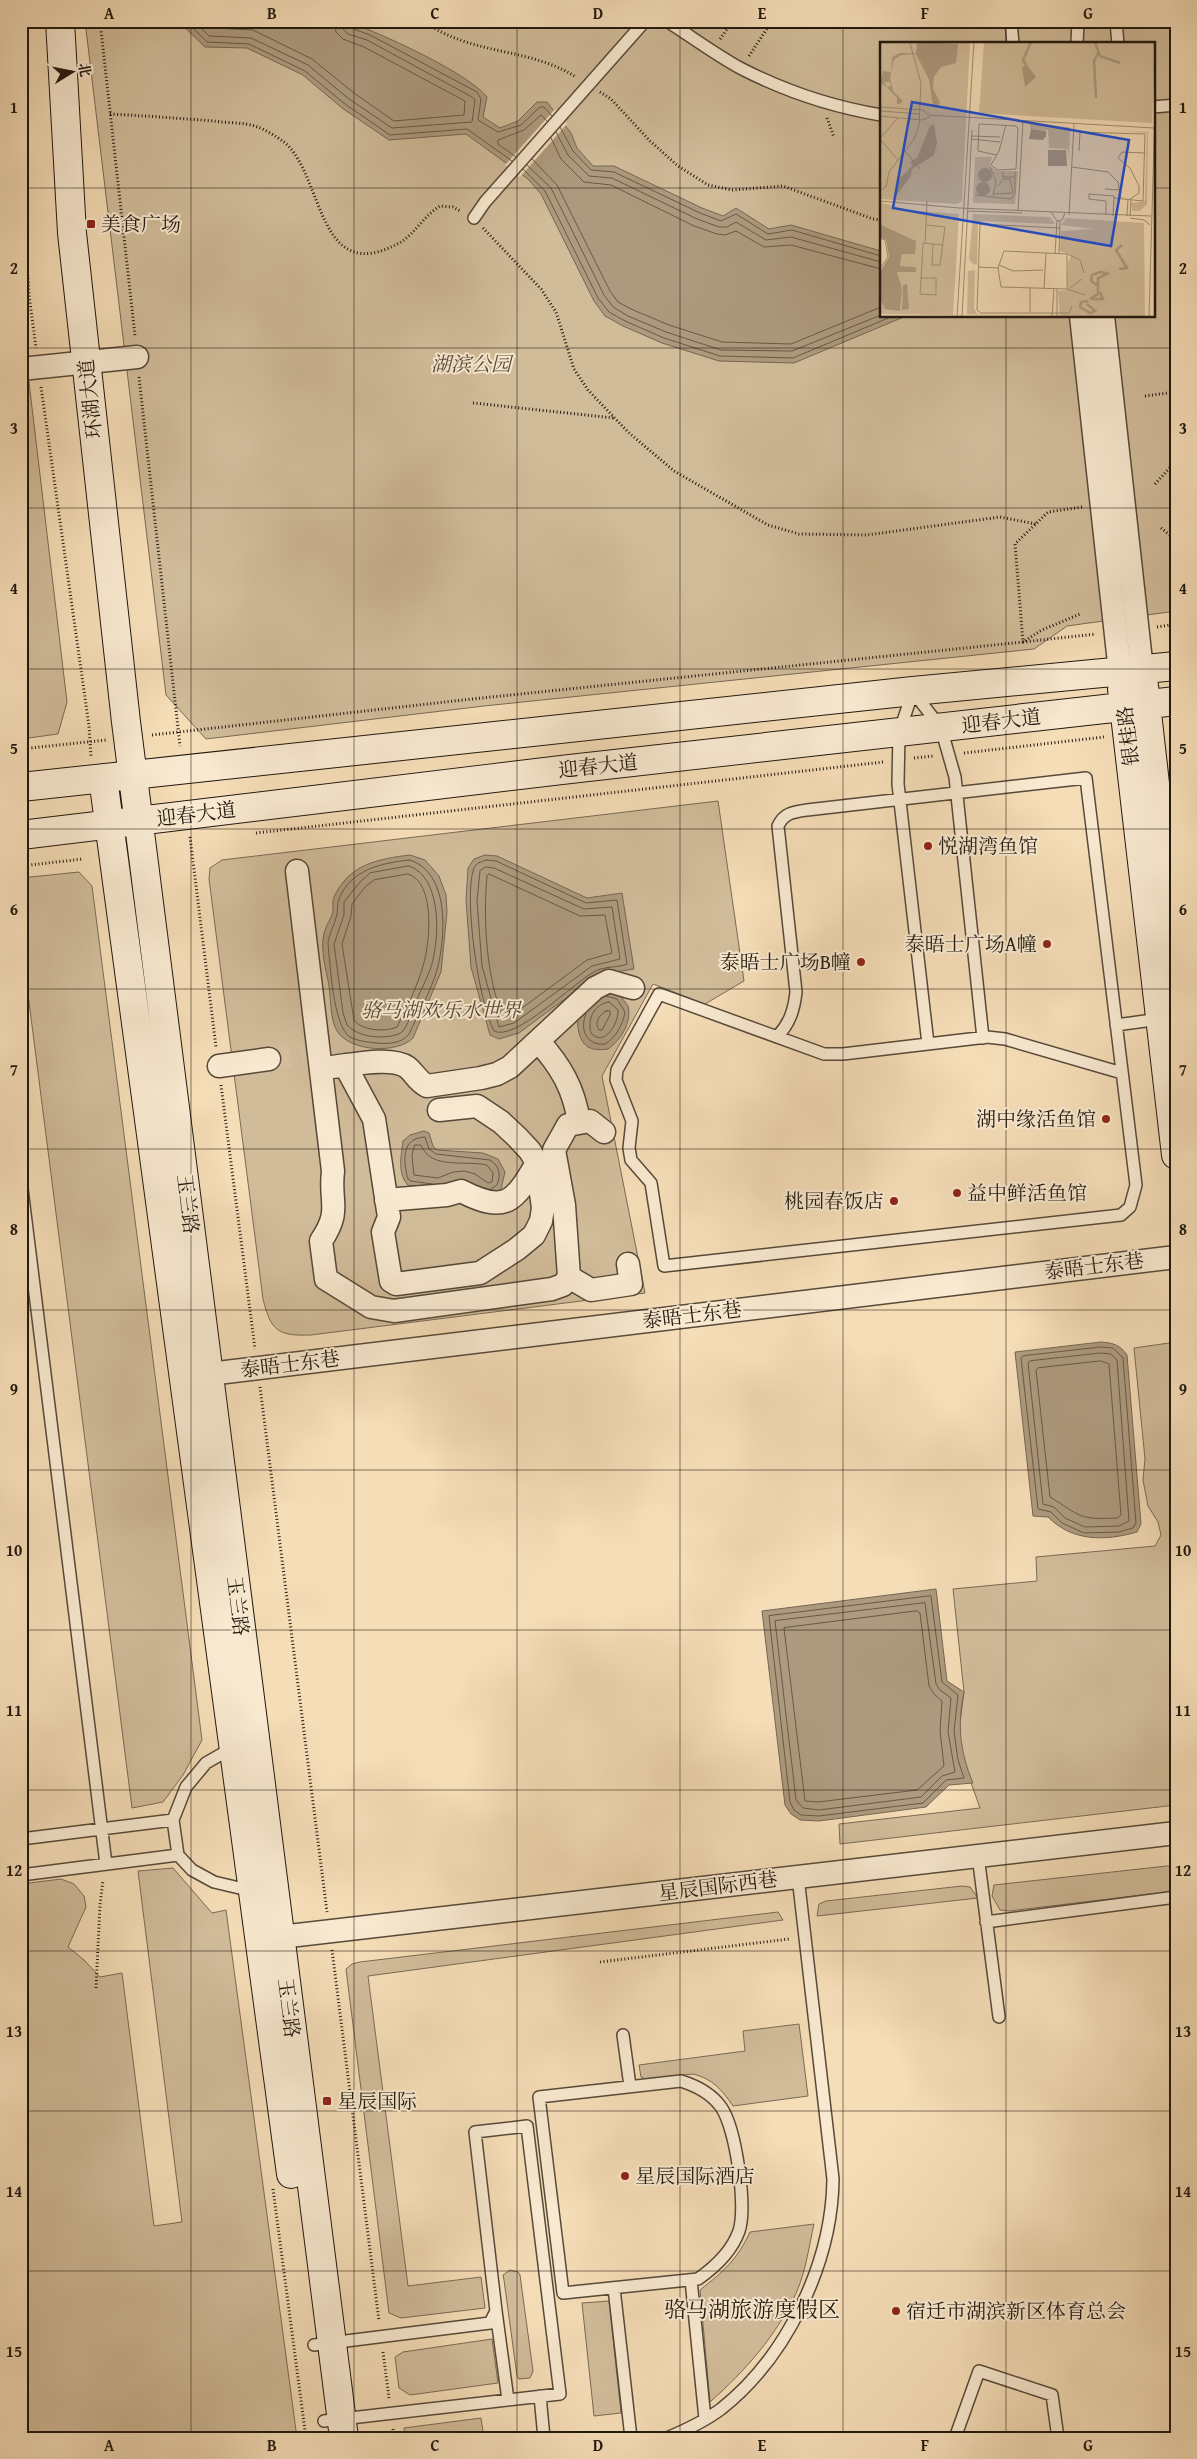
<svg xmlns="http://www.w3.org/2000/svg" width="1197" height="2459" viewBox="0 0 1197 2459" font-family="'Gentium Book Plus','Noto Serif SC',serif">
<rect width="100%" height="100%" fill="#f5ddb7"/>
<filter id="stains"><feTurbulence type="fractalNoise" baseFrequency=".004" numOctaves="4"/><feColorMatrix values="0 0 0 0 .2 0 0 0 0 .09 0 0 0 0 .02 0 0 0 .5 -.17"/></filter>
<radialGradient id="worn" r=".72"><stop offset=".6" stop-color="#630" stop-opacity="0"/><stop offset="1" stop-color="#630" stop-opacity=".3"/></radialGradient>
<path fill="#d1bc9a" stroke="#796a54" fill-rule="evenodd" d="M85,21H1176V611L1067,626L1034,649L484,706L206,739L166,695ZM881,44H1153V316H881Z
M21,315L67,702L58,734L21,739Z
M718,801L744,981L705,1004L653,984L602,1076L645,1293L311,1335C279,1336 271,1332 263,1299L209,879L210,868L222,860Z
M79,872L92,886L202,1740L183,1775L163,1802L132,1808L28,994L21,996V878Z
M1176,1342V1805L840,1844L839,1824L980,1808L963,1760L959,1731L964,1692L953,1589L1037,1581L1036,1557L1155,1546L1161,1535L1158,1522L1148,1506L1143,1480L1145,1459L1134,1348Z
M1176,1865V1891L1009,1911L1000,1910L992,1896L994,1885Z
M173,1868L212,1913L226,1910L297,2438H21V1884L61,1879L74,1884L84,1896L86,1907L68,1947L83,1959L100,1977L122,1973L154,2226L182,2222L138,1871Z
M962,1886L970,1887L978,1898L817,1916L819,1904L826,1901Z
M778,1912L783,1920L368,1976L408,2286L481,2277L485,2308L401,2318L389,2313L346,1969L352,1964L360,1962Z
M799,2024L808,2096L733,2106C722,2090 713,2079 693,2074L645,2079L641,2077L639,2065L745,2051L743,2031Z
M814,2224C809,2246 806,2270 797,2291C777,2335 746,2370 710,2402L700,2290C724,2271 737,2260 750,2232Z
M510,2270L518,2272L520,2275L533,2371L530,2378L519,2379L517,2376L504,2280L503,2275Z
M609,2301L621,2413L594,2416L582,2303Z
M492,2339L498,2383L410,2395L399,2388L395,2357L403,2352Z
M481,2418L484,2438H405L404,2428Z"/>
<path fill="#ad9a7e" stroke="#756652" d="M178,21H346C378,32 467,72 487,97L483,117L500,128L518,121L537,102H547L571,133L577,148L593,166H614L702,208L723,216L736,208L769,229L791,225L881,251V316H906L794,363L719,361L662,343L623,326L605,316L594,301L541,194L528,179L466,134L389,140L342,108L303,75L247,48L205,47Z
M410,855L425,860L439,876L446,895L447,912L441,972L413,1038C397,1054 350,1052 337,1031C330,1019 331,1000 329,986C326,969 320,950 324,933C326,925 331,919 333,912C333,907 332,901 334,897C349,864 378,859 410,855Z
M485,855L497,856L587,898L622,893L634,969L597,975L519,1033L499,1039L490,1035L471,967L466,900L468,868L474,859Z
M610,991L619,994L628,1006C632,1022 621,1040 608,1049C601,1050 594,1050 588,1047C576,1039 574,1014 585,1004C592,999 602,995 610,991Z
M424,1131L429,1133L433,1146L437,1150L483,1153L498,1159L505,1172L501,1189L495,1194L450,1185L409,1186C397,1175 401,1156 403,1141L410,1135Z
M1101,1342C1114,1343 1120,1345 1127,1355L1141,1524L1137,1532C1105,1541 1073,1542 1048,1517L1033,1516L1015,1352Z
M936,1589L947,1681L964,1692C957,1725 960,1752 973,1783L949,1785L926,1807L819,1821L800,1820L791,1814L785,1805L762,1611Z"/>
<path fill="#f5ddb7" d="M555,109L567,124L520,177L505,165Z"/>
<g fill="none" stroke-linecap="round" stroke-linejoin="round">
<path stroke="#675946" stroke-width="1" d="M186,21L207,42L249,44L305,71L345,104L390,135L467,129L512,161
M194,21L209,36L251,38L308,65L349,99L392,128L472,122L475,100L472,97L367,40L348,34L343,29L341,21
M205,21L213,28L253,30L312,59L354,93L394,121L464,115L465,101L364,47L343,39L336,32L334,21
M348,21L351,28L370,35L477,92L481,99L478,120L498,132L521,125L540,107H544L552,116
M560,127L573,151L591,170L614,172L700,213L721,221L736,214L768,234L792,230L881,256
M556,132L568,155L589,176L612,178L697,219L719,227H727L736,222L766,240L791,237L881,262
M551,138L561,159L584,182L611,185L694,226L717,234L725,235L736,231L764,247L791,245L881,269
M516,157L498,144V140L524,130L541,115L547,121
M532,159L557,185L610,291L618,302L631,309L669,325L722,342L791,344L881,307
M527,165L551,188L604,295L613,307L628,316L666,332L721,350L792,351L881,315
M523,169L545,191L598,298L609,312L625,321L664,338L720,356L793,358L893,316
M410,860C450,873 446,936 437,970C431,990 418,1015 409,1034C401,1044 388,1044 376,1043C368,1042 357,1041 350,1037C333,1026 330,963 328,943C329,933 335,924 337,914C338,909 337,903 339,899C351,869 382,863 410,860Z
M486,860L496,861L586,903L617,900L627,964C617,968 603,966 594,972C573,983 515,1042 494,1031C479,1004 463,896 474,868C476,863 481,862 486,860Z
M409,866C443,877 440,942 430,970C426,981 420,991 416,1002C411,1012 409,1025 401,1033C385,1040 359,1038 347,1025L343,1013L334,944L344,915V902L360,882L370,873Z
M486,867L494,868L584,909L612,907L620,959L592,966L514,1023L499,1027L482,966L477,901L480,871Z
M408,874C436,882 430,944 423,966C418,985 406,1009 397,1027C385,1032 362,1031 354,1020L342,944L351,916L352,904L365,887L374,880Z
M489,874L580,916L605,915L612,953L587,960L510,1017L504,1018C486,981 483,917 487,876Z
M609,1002L618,1010C619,1023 604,1048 591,1033C587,1019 594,1004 609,1002Z
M606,1011H610V1015L602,1030H599C594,1023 599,1015 606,1011Z
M586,1014C579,1030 587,1046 605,1044C616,1038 623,1024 625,1012L617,999L606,996
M415,1145H421C431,1170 464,1160 487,1165L493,1173L492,1182L488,1183L475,1174L464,1171L453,1172L438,1178L414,1175L412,1156Z
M432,1184L411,1181L408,1179C403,1161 401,1138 425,1137L429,1149L436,1154L490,1160C500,1166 501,1175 497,1185L491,1189
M1101,1347L1113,1348L1123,1358L1136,1523L1133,1528L1119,1532L1084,1533L1062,1523L1051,1512L1038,1509L1021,1358L1023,1356Z
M1101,1353L1111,1354L1117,1360L1129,1521L1119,1526L1085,1527L1065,1518L1054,1507L1043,1504L1028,1363L1030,1361Z
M1101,1361L1109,1364L1121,1515L1117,1518C1078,1520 1081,1516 1050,1497L1036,1370L1038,1368Z
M931,1596L942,1682L958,1695L954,1731L958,1760L964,1778L946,1780L923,1803L819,1816L801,1815L794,1810L790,1802L769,1616Z
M925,1603L936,1684L940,1690L951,1698L948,1732L955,1772L942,1776L921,1797L819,1810L803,1808L796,1800L775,1621Z
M917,1611L920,1613L929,1686L934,1694L942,1701L940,1731L944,1766L917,1790L818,1802L805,1801L784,1628Z"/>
<path stroke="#d5bf9e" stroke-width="22" stroke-dasharray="22 11" stroke-linecap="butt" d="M269,1059L307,1054"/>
<g stroke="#564939" stroke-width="14">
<path id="lane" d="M667,21C692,37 716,55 742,69C785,91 833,107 881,115
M1011,21L1013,44
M1116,21L1118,44
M1077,44L1078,21
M1153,107L1176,105
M474,218L485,202L645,21
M913,691L899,733L898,784L928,1044
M914,693L941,728L955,777L983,1038
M1116,1025L1160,1019
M777,1037C790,1023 794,1010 796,992L778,826C784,813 793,812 807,810L1086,778L1136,1185L1130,1207L1121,1215L664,1266L651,1183L631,1160L629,1148L632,1121L616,1080L617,1070L659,994L824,1054H843L987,1037L1005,1039L1122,1073
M21,1181L106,1864
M234,1747L206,1763L186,1787L173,1820L178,1855L192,1870L214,1882L252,1891
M21,1839L173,1820
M978,1856L999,2017
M21,1875L178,1855
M986,1922L1176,1897
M623,2035L630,2086
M681,2081C697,2086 711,2093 721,2107C736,2128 747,2207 739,2231C732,2251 715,2267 698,2279L563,2293L539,2097Z
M691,2280L705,2419
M614,2288L631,2438
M496,2311L508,2400
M314,2345L490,2323L496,2311L475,2132L527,2126L560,2394L324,2421
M540,2396L544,2438
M667,2438C686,2430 705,2421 721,2409C787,2357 832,2263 833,2179L798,1877
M955,2438L979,2371L1052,2395L1058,2438"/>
</g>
<g stroke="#564939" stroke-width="25">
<path id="street" d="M1081,316L1120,672
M1103,316L1142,670
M21,369L137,357
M297,871L333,1171C329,1203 342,1210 321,1241L326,1279L371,1307L394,1311L552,1289L563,1285L569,1277L564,1205L554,1150L568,1125L590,1121L604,1132
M538,1041C561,1066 574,1089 579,1122
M345,1065L374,1119L389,1217L383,1232L391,1281L396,1284L480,1273L517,1249L534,1235L541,1221L543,1208L537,1163L530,1151L517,1137L501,1122L477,1106L439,1110
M219,1066L269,1059
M332,1067C351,1065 391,1056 407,1067C415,1073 416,1080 427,1086L481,1078L497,1074L510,1067L595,988L609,981L633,988
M386,1200L447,1195L461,1191C506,1214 514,1202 537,1163
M569,1277L591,1290L631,1284L628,1264
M209,1374L1176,1257
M263,1939L1176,1833"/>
</g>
<g stroke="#21180f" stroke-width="30">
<path id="secondary" d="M60,21L72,233L126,722L344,2438
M1144,686L1176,970
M1122,689L1176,1155
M103,778L291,2174
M21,787L913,691L1176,666
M21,835L570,769L1176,701"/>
</g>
<path stroke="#21180f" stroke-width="3" stroke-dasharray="1 2.5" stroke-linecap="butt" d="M100,21L135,336
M423,21C472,56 529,47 576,77
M720,39L733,21
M749,56L772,21
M600,92L611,99L650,141L678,166L708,185L732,190L783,186L873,219L881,220
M110,114C145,116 178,118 213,121C227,123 244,122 258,127C266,130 277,137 284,142C325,176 316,290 401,242C414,234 425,215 440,206L453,207L460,211
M827,118L834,137
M21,170L29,295L36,348
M483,228L541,289L556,312L574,369L588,390L628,432L674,471L768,525L799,534L867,535L1000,517L1036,524
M139,377L180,746
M41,387L89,726L91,757
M1145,396L1176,392
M473,403L614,418
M1155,484L1176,461
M1082,507L1048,512L1015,544L1023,642L1096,634
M1161,528L1176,540
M1172,625L1175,644
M1157,627L1176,624
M152,735L472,699L1023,642L1042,630L1080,614
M21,749L106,740
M964,753L1104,737
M914,758L933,756
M256,833L883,762
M190,837L216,1047
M21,866L83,859
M221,1085L255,1349
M260,1387L327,1912
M332,1950L379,2321
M600,1962L789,1939
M96,1988L100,1905L103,1880
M273,2189L306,2438
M383,2352L389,2398
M393,2429L394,2438"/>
<use href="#lane" stroke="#f8e9d0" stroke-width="11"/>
<use href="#street" stroke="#f8e9d0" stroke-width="22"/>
<use href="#secondary" stroke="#f8e9d0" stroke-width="28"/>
</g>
<path fill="none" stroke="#21180f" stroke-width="1" stroke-opacity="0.55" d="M191,21V2438M354,21V2438M517,21V2438M680,21V2438M843,21V2438M1006,21V44M21,188H881M1153,188H1176M1006,316V2438M21,348H1176M21,508H1176M21,669H1176M21,829H1176M21,989H1176M21,1149H1176M21,1310H1176M21,1470H1176M21,1630H1176M21,1790H1176M21,1951H1176M21,2111H1176M21,2271H1176"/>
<g fill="#8f2418" stroke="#f8e9d0" stroke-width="2">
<rect x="86" y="219" width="10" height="10" rx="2.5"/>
<circle cx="928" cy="846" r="5"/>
<circle cx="1047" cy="944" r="5"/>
<circle cx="861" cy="962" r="5"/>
<circle cx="1106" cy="1119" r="5"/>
<circle cx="957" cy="1193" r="5"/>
<circle cx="894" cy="1201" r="5"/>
<rect x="322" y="2096" width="10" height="10" rx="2.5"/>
<circle cx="625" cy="2176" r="5"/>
<circle cx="896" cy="2311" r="5"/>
</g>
<g text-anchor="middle" stroke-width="4" stroke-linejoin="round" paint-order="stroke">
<g font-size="20" fill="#21180f" stroke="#f8e9d0" text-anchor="start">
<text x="101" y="231">美食广场</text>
<text x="938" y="853">悦湖湾鱼馆</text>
<text x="1037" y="951" text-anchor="end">泰晤士广场A幢</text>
<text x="851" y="969" text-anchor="end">泰晤士广场B幢</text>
<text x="1096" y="1126" text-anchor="end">湖中缘活鱼馆</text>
<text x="967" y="1200">益中鲜活鱼馆</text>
<text x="884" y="1208" text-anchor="end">桃园春饭店</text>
<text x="337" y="2108">星辰国际</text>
<text x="635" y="2183">星辰国际酒店</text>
<text x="906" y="2318">宿迁市湖滨新区体育总会</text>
</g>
<g font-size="20" font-style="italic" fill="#564939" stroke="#f8e9d0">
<text x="471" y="371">湖滨公园</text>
<text x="441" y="1017">骆马湖欢乐水世界</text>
</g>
<g font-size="20" fill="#21180f" stroke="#f8e9d0">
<text transform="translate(90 399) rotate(-96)" y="7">环湖大道</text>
<text transform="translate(1001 721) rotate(-7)" y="7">迎春大道</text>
<text transform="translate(1128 736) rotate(-97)" y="7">银桂路</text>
<text transform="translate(598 766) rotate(-6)" y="7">迎春大道</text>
<text transform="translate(196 814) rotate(-7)" y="7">迎春大道</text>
<text transform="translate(188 1204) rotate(83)" y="7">玉兰路</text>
<text transform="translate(1094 1266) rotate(-7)" y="7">泰晤士东巷</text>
<text transform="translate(692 1315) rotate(-7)" y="7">泰晤士东巷</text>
<text transform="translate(290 1364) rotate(-7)" y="7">泰晤士东巷</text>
<text transform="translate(238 1606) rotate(83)" y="7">玉兰路</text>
<text transform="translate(718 1886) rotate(-7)" y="7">星辰国际西巷</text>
<text transform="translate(289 2008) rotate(83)" y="7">玉兰路</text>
</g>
<g font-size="22" fill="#21180f" stroke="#f8e9d0">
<text x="752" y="2317">骆马湖旅游度假区</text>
</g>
</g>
<g transform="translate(880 42)">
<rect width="275" height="275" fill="#f5ddb7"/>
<path d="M0,0H90L82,159L77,162L0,157ZM104,0H275L272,81L99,71ZM150,82L190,85L189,120L188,107L169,106L168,88L150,87ZM238,88L268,90L267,162L260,169H252L251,161L265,159L267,91ZM95,115H112L110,124L118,129H138L135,162L93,161ZM0,161L12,163V167L79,172L73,273L0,272V257L6,267L22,244L17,230L36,225L20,224L22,212L36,200L0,185ZM93,172L170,175L175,182L102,179L98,182L97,221L94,223L89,217ZM186,176L264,181L265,275H180L178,249L187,248L188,221L191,213L180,209L181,189L213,187L181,183ZM95,228L94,266L97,272L170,275L87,272L88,229Z" fill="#d1bc9a"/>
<path d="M37,0L78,2L76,21L61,25L54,35L53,46L60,61L57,65L53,63L49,38L36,12L21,13L14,18L10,35L13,49L23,59L20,62H17V56L7,45L11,44L10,40H4L7,45L0,41L3,29L11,30L12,15L20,11H36ZM147,23L156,35L145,45L142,25ZM54,82L57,101L54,113L32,127L31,134L15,155L20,136L32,124L31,119L37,116L50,84ZM151,87L166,89V94L163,98L149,97ZM168,108H186L187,124H168ZM98 133a7 7 0 1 1 14 0a7 7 0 1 1-14 0ZM96 147a7 7 0 1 1 14 0a7 7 0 1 1-14 0ZM1,183L36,199L35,212H22L20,224L36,225V230H17L22,245L20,269L5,267L0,257V230L9,215L6,198L0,195ZM27,242L29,267L22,268L23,243Z" fill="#ad9a7e"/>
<path fill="none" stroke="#ad9a7e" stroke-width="2.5" d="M215,0L220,14L240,21M146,23L143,18L151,0M216,56L214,19L218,11M239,227L247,226L236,208L242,203M218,244L211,239L212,233L220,230L226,231M210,257L218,252V236L229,231M211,257H223L220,250M207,262L215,269L210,271L200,265L201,260L208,259"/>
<path fill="none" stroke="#a08e74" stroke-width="1" d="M0,65L43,68L48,73L274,86M0,69L40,72M0,74L42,78L50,75M91,94L120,95M0,96L18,76M0,97L17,117M91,97L120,100M24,108L40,127M199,109L200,90L265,92L263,159L234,156M117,113L98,109L99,82L136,84L138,86L136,127L118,128L111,123L119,109L126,83M110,125L116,139L113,154M192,125L228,130L238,140L241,156M123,130V135H135M225,147L240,148M0,148L6,145L9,130L34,97L39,83L41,41L30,1M113,152L133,151L130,137H123L118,144M95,153L131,157L135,151V130M250,157L259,151V144L250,126L238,116L242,110L265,111M0,159L79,166L271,174M88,169L142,171M138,169L143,79M171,170L177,179L182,178L185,171M189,173L194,82M226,173V159L209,157V152L234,154L233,174M247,174L248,157M250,174L251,158M250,176L264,178L270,183M47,183L65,185L60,223H52L53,202M180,186L100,182L97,268L101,271H189L192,264M0,196L5,198L8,215L0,227M45,202L47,159M175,212L177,179M179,212L180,179M187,212L200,218L204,231M119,223L133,229L163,228M98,225L118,226M41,236H56V253L40,252L41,236L42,222L43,201L63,203M164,246L166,211M190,246L202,237M187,247V212L124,209L118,226L121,245L187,247L205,253M150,270V246M77,275L94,0M82,275L92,88M172,275L174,247M177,275V247M269,275L275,66"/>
<path fill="#1d4ed8" fill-opacity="0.15" stroke="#1d4ed8" stroke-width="2.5" d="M32,60L249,98L231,204L13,166Z"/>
<rect width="275" height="275" fill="none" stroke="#21180f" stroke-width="2.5"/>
</g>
<rect width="1197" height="2459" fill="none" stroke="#f5ddb7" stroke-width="55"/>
<g transform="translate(72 72) rotate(80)" stroke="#f8e9d0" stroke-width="4" paint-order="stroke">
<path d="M0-4L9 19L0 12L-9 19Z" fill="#21180f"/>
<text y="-8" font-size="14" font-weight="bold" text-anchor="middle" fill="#21180f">北</text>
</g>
<rect x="28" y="28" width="1142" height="2404" fill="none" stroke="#21180f" stroke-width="2"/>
<g font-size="16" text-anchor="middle" font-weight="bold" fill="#21180f">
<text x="109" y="19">A</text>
<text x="272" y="19">B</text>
<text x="435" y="19">C</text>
<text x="598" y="19">D</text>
<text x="762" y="19">E</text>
<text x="925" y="19">F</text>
<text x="1088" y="19">G</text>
<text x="14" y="113">1</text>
<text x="1183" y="113">1</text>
<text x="14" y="274">2</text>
<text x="1183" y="274">2</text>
<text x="14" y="434">3</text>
<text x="1183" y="434">3</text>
<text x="14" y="594">4</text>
<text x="1183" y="594">4</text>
<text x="14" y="754">5</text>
<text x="1183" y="754">5</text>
<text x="14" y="915">6</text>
<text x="1183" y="915">6</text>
<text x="14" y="1075">7</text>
<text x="1183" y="1075">7</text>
<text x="14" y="1235">8</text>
<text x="1183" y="1235">8</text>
<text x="14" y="1395">9</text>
<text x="1183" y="1395">9</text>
<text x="14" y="1556">10</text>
<text x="1183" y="1556">10</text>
<text x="14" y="1716">11</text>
<text x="1183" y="1716">11</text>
<text x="14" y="1876">12</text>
<text x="1183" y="1876">12</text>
<text x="14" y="2037">13</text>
<text x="1183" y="2037">13</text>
<text x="14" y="2197">14</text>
<text x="1183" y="2197">14</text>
<text x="14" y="2357">15</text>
<text x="1183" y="2357">15</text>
<text x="109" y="2451">A</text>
<text x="272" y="2451">B</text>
<text x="435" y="2451">C</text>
<text x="598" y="2451">D</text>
<text x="762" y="2451">E</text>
<text x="925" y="2451">F</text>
<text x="1088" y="2451">G</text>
</g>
<rect width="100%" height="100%" filter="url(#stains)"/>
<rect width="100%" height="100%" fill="url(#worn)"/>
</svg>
